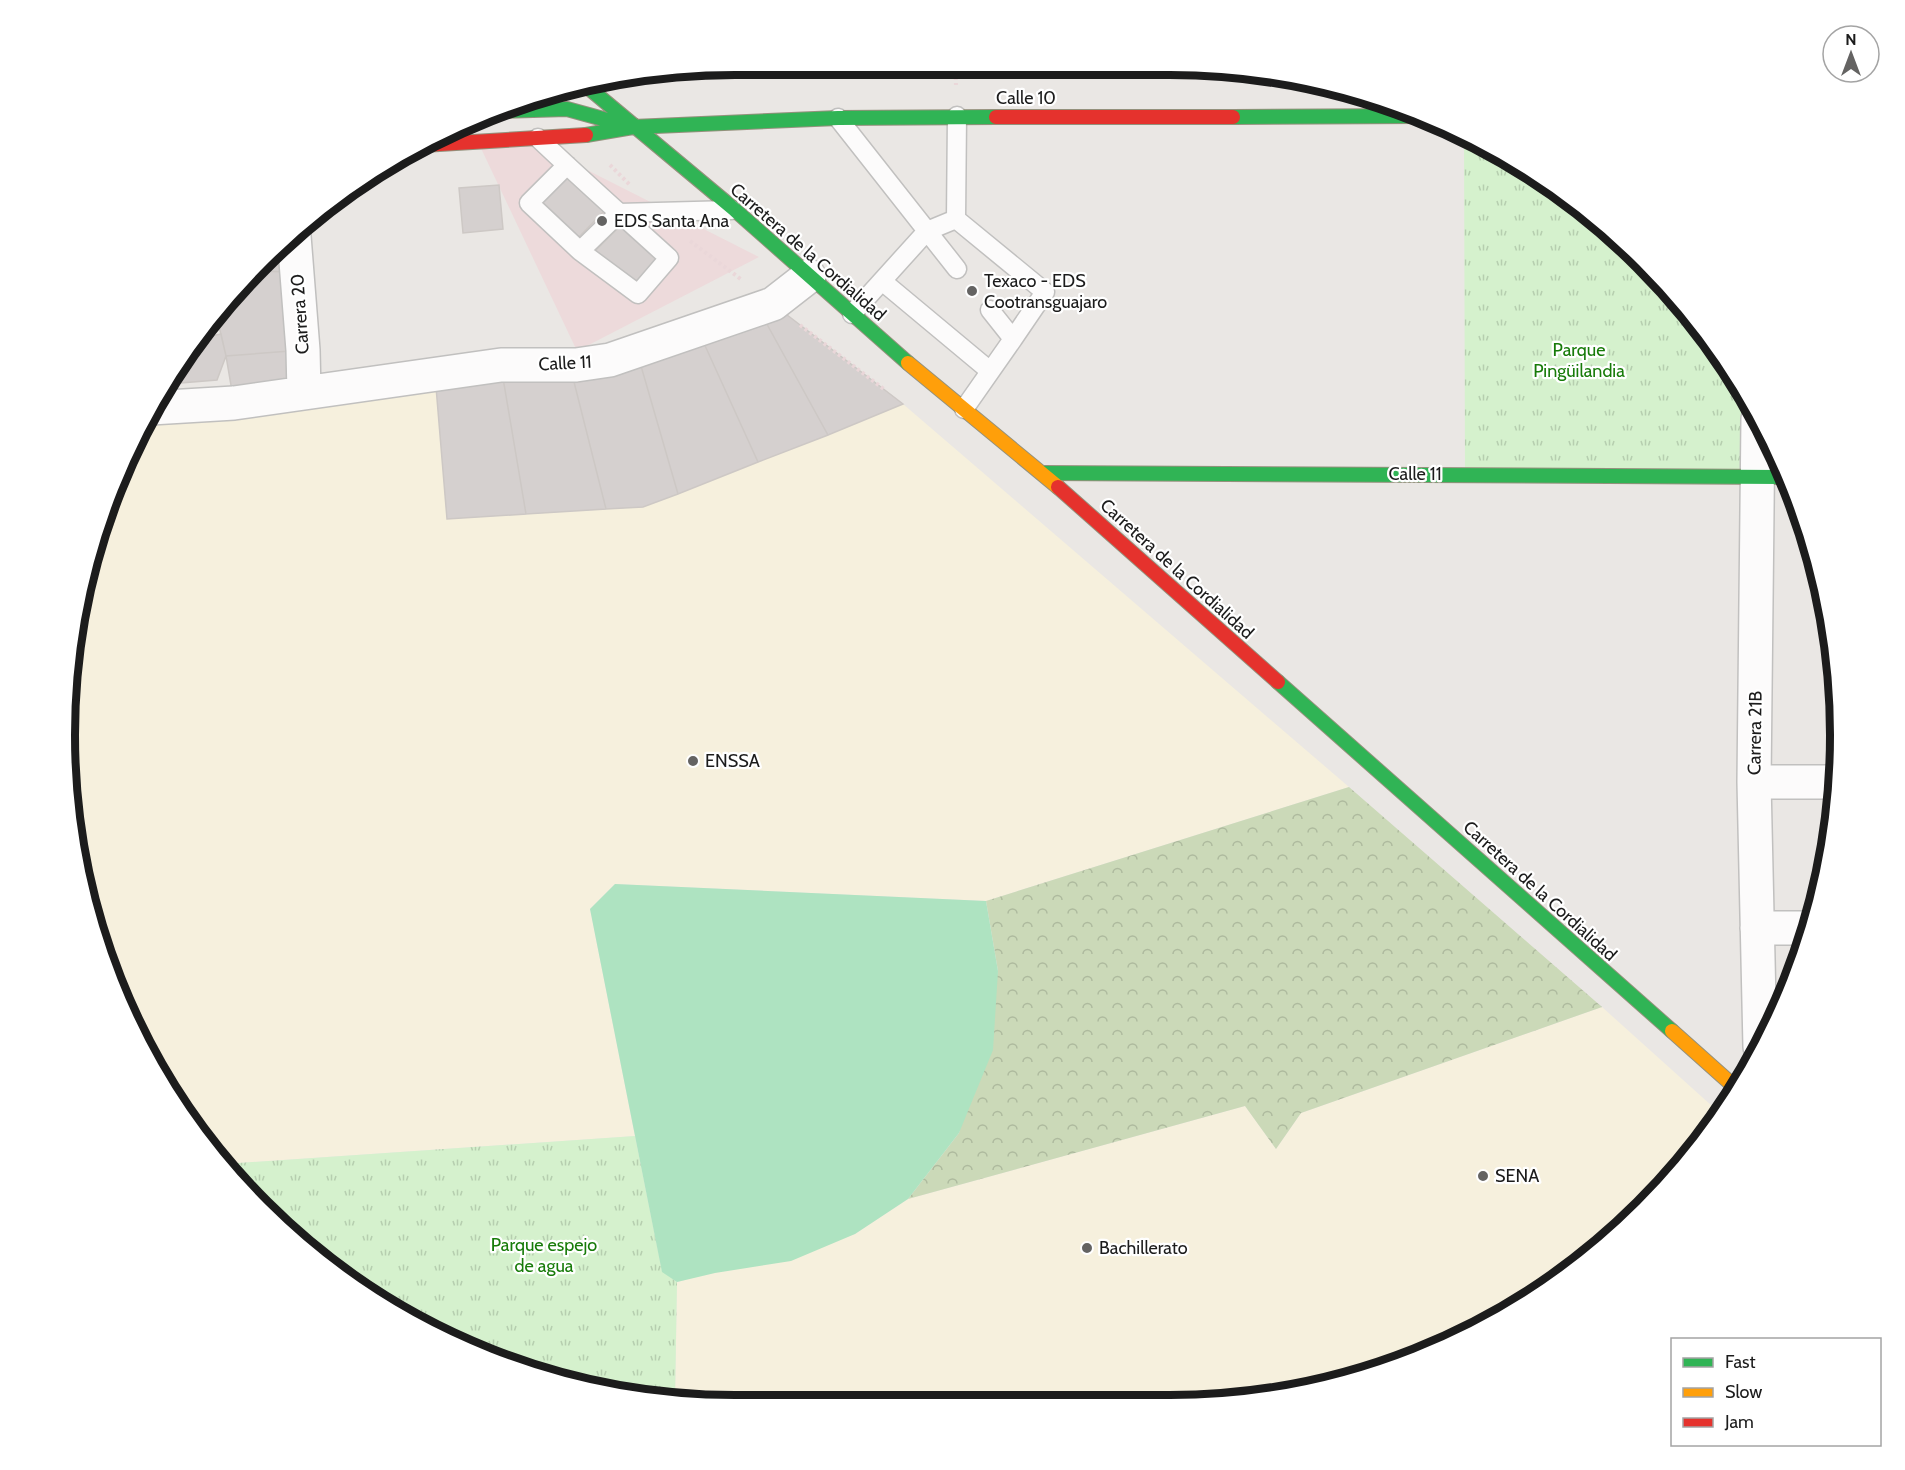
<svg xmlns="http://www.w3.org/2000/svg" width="1905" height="1470" viewBox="0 0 1905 1470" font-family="Cabin,sans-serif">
<defs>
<pattern id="forest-crowns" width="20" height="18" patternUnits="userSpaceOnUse" patternTransform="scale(1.5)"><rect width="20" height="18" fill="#cbd9b8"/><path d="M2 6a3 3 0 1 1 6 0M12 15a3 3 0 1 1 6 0" fill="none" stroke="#aeba9e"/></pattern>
<pattern id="park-tufts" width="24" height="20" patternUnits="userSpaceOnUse" patternTransform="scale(1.5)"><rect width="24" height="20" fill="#d5f1cd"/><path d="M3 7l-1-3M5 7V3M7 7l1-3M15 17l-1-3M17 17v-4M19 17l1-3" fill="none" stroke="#b6ceaf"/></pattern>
</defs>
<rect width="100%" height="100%" fill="#eae7e4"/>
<path fill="#eddadb" d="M526,139L759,257L577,351L478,142Z"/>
<path fill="#f6f0dd" d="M436,387L448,519L643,507L903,404L1349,787L986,901L615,884L590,909L635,1136L224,1164L177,1107L116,992L87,909L65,735L87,562L145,421Z
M1602,1007L1722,1115L1644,1209L1542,1293L1386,1370L1257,1400H675L677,1282L855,1234L908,1199L1245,1106L1276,1149L1301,1113Z"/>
<path fill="url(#forest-crowns)" d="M1349,787L1602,1007L1301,1113L1276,1149L1245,1106L908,1199L959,1133L998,971L986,901Z"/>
<path fill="url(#park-tufts)" d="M1464,133L1578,203L1674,293L1728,363L1758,419L1757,476L1465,475Z
M635,1136L662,1271L677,1282L675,1400H647L519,1370L363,1293L261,1209L224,1164Z"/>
<path fill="#aee3c1" d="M615,884L986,901L998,971L993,1050L959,1133L908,1199L855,1234L791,1261L715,1273L677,1282L662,1272L590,909Z"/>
<path fill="#d5d0cf" stroke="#cdc8c5" stroke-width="1.5" d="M567,172L607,208L578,238L537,201Z
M499,185L503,229L463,233L459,188Z
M624,222L663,258L636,289L595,251Z
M288,240L291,272L253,271L261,261Z
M253,271L291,272L303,350L226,356L217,318Z
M778,308L903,404L828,435L763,317Z
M763,317L828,435L758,462L702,339Z
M221,334L226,356L217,380L167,384L202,338Z
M702,339L758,462L678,494L639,359Z
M303,350L304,393L234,403L226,356Z
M639,359L678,494L643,507L606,509L572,374Z
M572,374L606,509L526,514L503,378Z
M503,378L526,514L447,519L436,387Z"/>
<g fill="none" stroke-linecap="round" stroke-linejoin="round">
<g stroke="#c1c0bf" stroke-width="21">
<path id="lane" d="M957,116L956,219L1045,292L1013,339
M838,118L957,269
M538,138C581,179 625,218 669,258L638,294L580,251L619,213L732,210
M567,165L529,203L580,251
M882,281L990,371
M852,314L927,231L956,219
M964,409L1013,339L990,310"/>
</g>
<g stroke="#c1c0bf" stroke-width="36">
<path id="street" d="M294,236L303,350L304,393
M151,408L234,403L501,365H576L610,360L773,304L809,276
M1758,419L1754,782L1760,1047
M1754,782H1836
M1757,928H1809"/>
</g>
<g stroke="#94917c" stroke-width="16">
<path id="fast" d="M584,84L735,210L908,363
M503,111L567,109L625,125
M1233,117L1419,116
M586,135L633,127L838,118L996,117
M1042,473L1788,477
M1278,682L1672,1031"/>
</g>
<g stroke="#94917c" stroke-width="16">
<path id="slow" d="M908,363L1058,487
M1672,1031L1737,1089"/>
</g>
<g stroke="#94917c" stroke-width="16">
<path id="jam" d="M996,117H1233
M423,145L586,135
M1058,487L1278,682"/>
</g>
<path stroke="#ead7d9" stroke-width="4" stroke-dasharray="3 3" stroke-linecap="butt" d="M955,65L956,85
M610,165L630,185
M690,241L742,280
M800,325L885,390"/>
<use href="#lane" stroke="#fcfbfb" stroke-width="18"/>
<use href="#street" stroke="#fcfbfb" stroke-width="33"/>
<use href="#fast" stroke="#30b455" stroke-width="14"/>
<use href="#slow" stroke="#ff9f0a" stroke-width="14"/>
<use href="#jam" stroke="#e5322d" stroke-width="14"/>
</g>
<g fill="#646362" stroke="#fff" stroke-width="2">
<circle cx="602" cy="221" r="6"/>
<circle cx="972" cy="291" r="6"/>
<circle cx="693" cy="761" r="6"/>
<circle cx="1483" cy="1176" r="6"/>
<circle cx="1087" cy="1248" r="6"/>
</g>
<g text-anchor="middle" stroke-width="4.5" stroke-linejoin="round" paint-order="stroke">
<g font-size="18" fill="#1c1c1c" stroke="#fff">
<text x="1026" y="104">Calle 10</text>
<text transform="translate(808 252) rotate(41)" y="6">Carretera de la Cordialidad</text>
<text transform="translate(300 314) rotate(-94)" y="6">Carrera 20</text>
<text transform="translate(565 363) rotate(-3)" y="6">Calle 11</text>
<text x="1415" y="480">Calle 11</text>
<text transform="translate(1177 569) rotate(42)" y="6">Carretera de la Cordialidad</text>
<text transform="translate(1755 733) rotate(-89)" y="6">Carrera 21B</text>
<text transform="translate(1540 891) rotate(42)" y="6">Carretera de la Cordialidad</text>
</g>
<g font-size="18" fill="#1c1c1c" stroke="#fff" text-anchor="start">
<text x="614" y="227">EDS Santa Ana</text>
<text x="984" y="287">Texaco - EDS<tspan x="984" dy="21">Cootransguajaro</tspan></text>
<text x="705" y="767">ENSSA</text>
<text x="1495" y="1182">SENA</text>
<text x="1099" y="1254">Bachillerato</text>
</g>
<g font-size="18" fill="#177b09" stroke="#fff">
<text x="1579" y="356">Parque<tspan x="1579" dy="21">Pingüilandia</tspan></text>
<text x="544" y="1251">Parque espejo<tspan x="544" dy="21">de agua</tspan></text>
</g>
</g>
<path d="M0 0H1905V1470H0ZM735 75H1170A660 660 0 0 1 1830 735V735A660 660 0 0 1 1170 1395H735A660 660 0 0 1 75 735V735A660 660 0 0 1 735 75Z" fill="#fff" fill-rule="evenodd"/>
<path fill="none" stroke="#1c1c1c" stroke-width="8" d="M735 75H1170A660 660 0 0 1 1830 735V735A660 660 0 0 1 1170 1395H735A660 660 0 0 1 75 735V735A660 660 0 0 1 735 75Z"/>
<rect x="1671" y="1338" width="210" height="108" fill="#ffffff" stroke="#a4a4a4" stroke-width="1.5"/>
<rect x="1683" y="1358" width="30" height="9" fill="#30b455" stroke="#a4a4a4" stroke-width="1.5"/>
<text x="1725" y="1368" font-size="18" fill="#1c1c1c">Fast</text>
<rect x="1683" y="1388" width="30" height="9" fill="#ff9f0a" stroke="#a4a4a4" stroke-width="1.5"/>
<text x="1725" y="1398" font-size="18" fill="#1c1c1c">Slow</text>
<rect x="1683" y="1418" width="30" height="9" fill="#e5322d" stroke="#a4a4a4" stroke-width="1.5"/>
<text x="1725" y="1428" font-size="18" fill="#1c1c1c">Jam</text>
<g transform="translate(1851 54)"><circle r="28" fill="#ffffff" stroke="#a4a4a4" stroke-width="1.5"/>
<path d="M0-4.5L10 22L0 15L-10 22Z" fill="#646362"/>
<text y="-9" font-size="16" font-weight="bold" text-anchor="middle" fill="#1c1c1c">N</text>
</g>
</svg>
